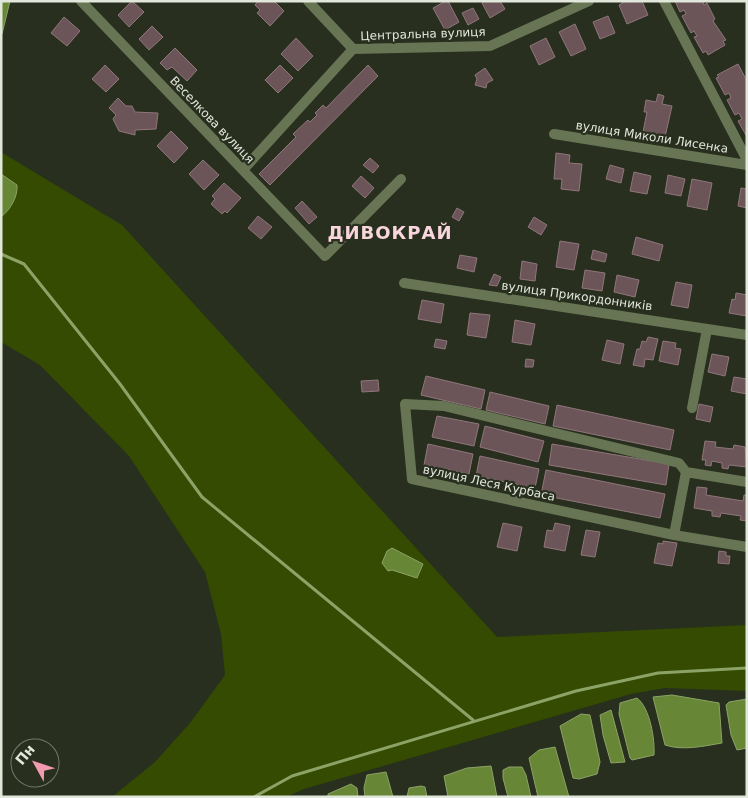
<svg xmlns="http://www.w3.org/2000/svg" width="748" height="798" viewBox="0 0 748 798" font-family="'DejaVu Sans',sans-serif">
<rect width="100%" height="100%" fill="#282f1e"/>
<path fill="#344b01" d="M1,152L122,225L497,637L747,625V691L665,688L631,694L304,789L286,797H112L155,762L190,723L225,675L221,634L205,572L129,456L40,365L1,342Z"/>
<path fill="#678636" stroke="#8ca368" d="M1,1H10L2,34H1Z
M1,174L17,185C18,197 10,210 1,217Z
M392,548L423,564L417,578L392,570L388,571L382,563L387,551Z
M672,695L719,703L722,743C704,746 683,751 665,745L653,697Z
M637,698C650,708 655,739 654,755L632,760L630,758L619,714L620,703Z
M747,699V748L737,750L731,735L726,705L729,702Z
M611,710L625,762L611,763L603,735L600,715Z
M581,714L590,715L600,762L597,774L579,779L573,778L560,726Z
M555,747L569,797H538L529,758L539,750Z
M491,766L497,797H448L444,776L467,768Z
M509,767H522L526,775L531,797H508L503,778V770Z
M386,772L393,797H365L364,788L367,775Z
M351,784L357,788L358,797H328V794Z
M421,786L425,787L427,797H407L409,788Z"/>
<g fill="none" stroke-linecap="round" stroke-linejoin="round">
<path stroke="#8ca368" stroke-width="3" d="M1,254L24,264L120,384L202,497L473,720
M254,797L292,776L576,691L658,673L747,668"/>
</g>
<path fill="#6c5559" stroke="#8f767b" d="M132,1L144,12L129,27L118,15Z
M258,1H274L284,11L270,26L257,13L260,10L255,5Z
M446,1H448L459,22L445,30L433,8Z
M485,1H500L505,9L490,18L482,3Z
M626,1H642L648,15L627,24L619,5Z
M675,1H703L704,5L707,3L715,19L713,21L726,40L723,41L725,45L708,55L706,51L703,53L694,37L697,36L694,31L691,33L682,16L686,14L684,10L680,12Z
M473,8L479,19L468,25L462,13Z
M608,16L615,33L600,39L593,22Z
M64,17L80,31L67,46L51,33Z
M575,24L586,49L571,56L559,32Z
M152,26L163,37L149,50L139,39Z
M296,38L313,56L298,71L281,54Z
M546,38L555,57L539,65L530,46Z
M175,48L197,70L187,81L172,67L167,70L160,63Z
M738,64L747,81V137L738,121L742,119L739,113L735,115L727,100L731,98L729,93L725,95L716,78L719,77L717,75Z
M105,65L119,79L106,92L92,79Z
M280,65L293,78L278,93L265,80Z
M368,65L378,76L270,185L259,174L296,137L293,134L308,120L310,122L317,115L315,113L323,105L326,108Z
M485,68L493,80L487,83L486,88L475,85L477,79L475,75Z
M658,94L664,96L662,104L672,106L665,137L643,132L647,112H644L646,100L656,102Z
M118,98L126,106H132L135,112L158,113L156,129L135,130V135L119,131L113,119L116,115L109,108Z
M171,131L188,148L174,163L157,146Z
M556,153L570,155L569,163L582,164L579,191L561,189L562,179H554Z
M370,158L379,166L373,173L363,165Z
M203,160L219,175L204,190L189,174Z
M610,165L624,169L621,183L606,179Z
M634,172L651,176L647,194L630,191Z
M668,175L685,179L681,196L665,193Z
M361,176L374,188L365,198L352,186Z
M692,179L712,183L707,210L687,206Z
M224,183L241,198L227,213L225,211L222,214L211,204L215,199L212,196Z
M741,188L747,189V208L738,206Z
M302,201L317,217L309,224L295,208Z
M457,208L464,212L459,221L452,217Z
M258,216L272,227L261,239L248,228Z
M534,217L547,225L541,235L528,227Z
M636,237L663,245L659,261L632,254Z
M560,241L579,244L574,270L556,267Z
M593,250L607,254L605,262L591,259Z
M460,255L477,258L474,272L457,268Z
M522,261L537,264L535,281L520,279Z
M585,270L605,273L602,291L582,288Z
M494,274L501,277L497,286L489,285Z
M617,275L639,280L635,297L614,292Z
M676,282L692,285L688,308L671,305Z
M736,293L747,295V316L729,313L732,299L735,300Z
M422,300L444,304L441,323L418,319Z
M470,313L490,315L486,338L467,335Z
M515,320L535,324L531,345L512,342Z
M648,337L658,339L653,360L645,359L644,367L633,365L637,349H640L642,341L646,342Z
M436,339L447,341L445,349L434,347Z
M607,340L624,344L620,364L602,360Z
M663,341L676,343L675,348L681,349L678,365L659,361Z
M712,354L729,357L725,376L708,372Z
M526,359L534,360L533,367H525Z
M426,376L485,390L481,409L421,395Z
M734,377L747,379V394L731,391Z
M378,380L379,391L362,392L361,381Z
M490,392L549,406L545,424L486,410Z
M699,404L713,407L710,422L696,419Z
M557,405L674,430L670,450L553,426Z
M437,416L479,424L474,446L432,437Z
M485,426L544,441L538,462L480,447Z
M705,441L716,442L715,447L733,449L734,445L745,447L747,467L729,465L728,469L722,468V463L712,461L711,466L705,465L706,460H702Z
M428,444L473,454L469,474L424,465Z
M552,444L669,464L666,485L549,465Z
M480,456L539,469L535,488L476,476Z
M546,470L665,494L660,518L541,495Z
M697,487L707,488L706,495L743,501L744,495H747V521L740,520L741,516L721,513L720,517L712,516V511L694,508Z
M503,523L522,527L517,551L497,547Z
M555,523L570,526L565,551L544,547L547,530L553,531Z
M586,530L600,532L595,557L581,555Z
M663,541L677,543L672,566L654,563L658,543L663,544Z
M719,551L726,552V556H730L729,564L718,563Z"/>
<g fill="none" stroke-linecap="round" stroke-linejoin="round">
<path stroke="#677554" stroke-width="10" d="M81,1L325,256L401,179
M308,1L353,49
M664,1L747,160
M554,134L747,165
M243,170L353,49L490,46L589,1
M404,283L747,335
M692,408L707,329
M747,482L686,472L679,463L444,406L405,404L412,479L674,535L747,547
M674,535L686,472"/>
</g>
<g text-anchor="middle" stroke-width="4.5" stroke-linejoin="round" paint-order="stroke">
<g font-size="12" fill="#e1e7db" stroke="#282f1e">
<text transform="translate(423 34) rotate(-2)" y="4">Центральна вулиця</text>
<text transform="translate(212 120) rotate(46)" y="4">Веселкова вулиця</text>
<text transform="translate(652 137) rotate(9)" y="4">вулиця Миколи Лисенка</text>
<text transform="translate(577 296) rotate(8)" y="4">вулиця Прикордонників</text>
<text transform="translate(489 483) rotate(12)" y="4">вулиця Леся Курбаса</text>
</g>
<g font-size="18" font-weight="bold" letter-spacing="1" fill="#f9d6dd" stroke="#282f1e">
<text x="390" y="239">ДИВОКРАЙ</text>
</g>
</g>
<rect width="748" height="798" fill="none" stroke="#e1e7db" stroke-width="5"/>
<g transform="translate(35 763) rotate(310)"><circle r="24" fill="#282f1e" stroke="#72796a"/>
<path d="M0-4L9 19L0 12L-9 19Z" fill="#f29aaf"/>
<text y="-8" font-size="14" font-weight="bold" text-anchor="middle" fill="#e1e7db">Пн</text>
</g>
</svg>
